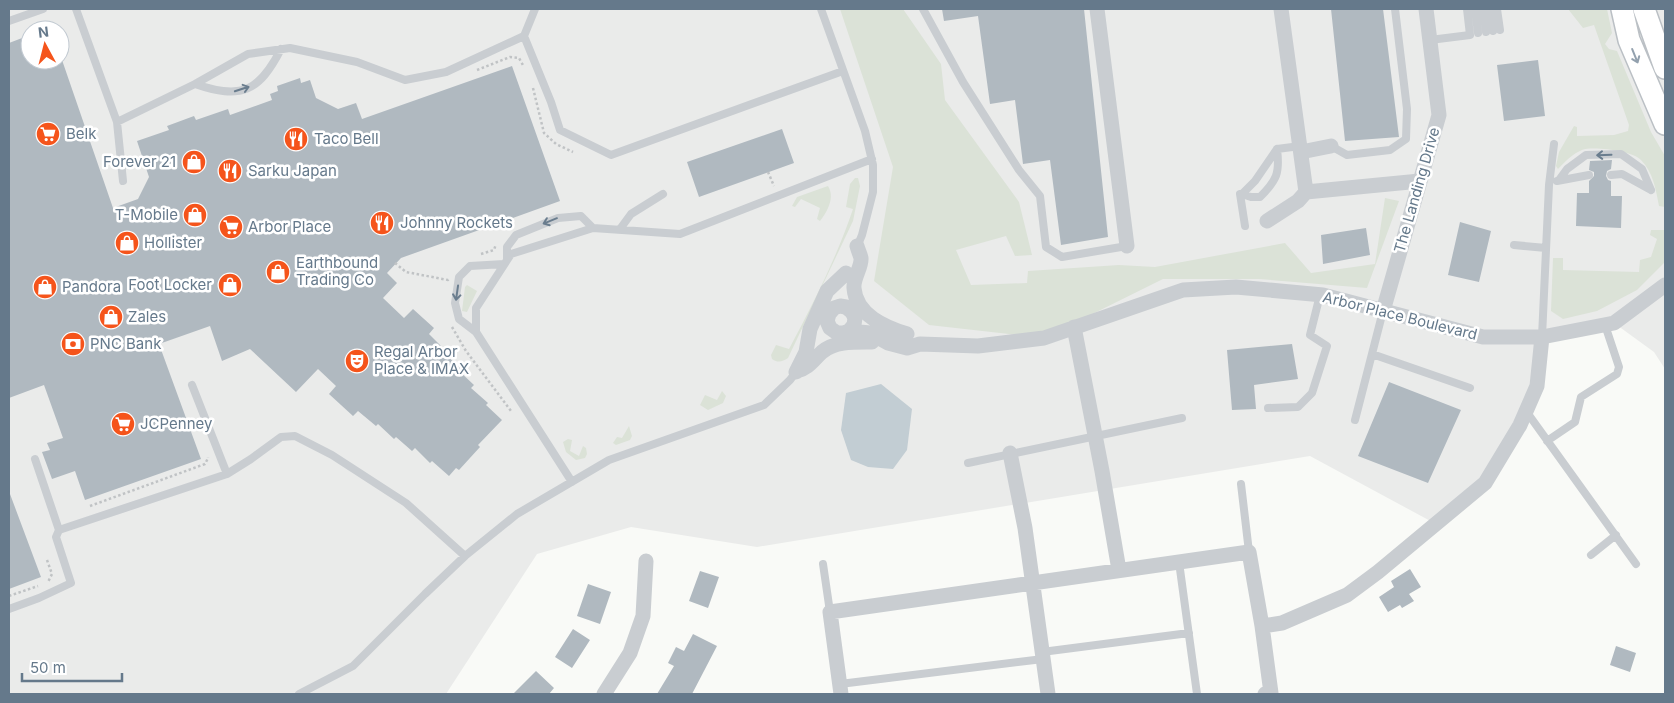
<svg xmlns="http://www.w3.org/2000/svg" width="1674" height="703" viewBox="0 0 1674 703" font-family="Inter,sans-serif">
<rect width="100%" height="100%" fill="#f9faf7"/>
<path fill="#eaebea" fill-rule="evenodd" d="M9,9H1665V369L1654,352L1614,323L1542,337L1537,386L1485,483L1436,524L1310,456L757,547L631,527L537,554L446,694H9ZM30,30H60V60H30Z"/>
<path fill="#dbe2d7" d="M840,9H903L941,64L945,100L1019,202L1032,255L1015,256L1006,236L956,250L971,285L1027,283L1028,271L1119,265L1155,267L1285,243L1311,273L1375,264L1385,198L1399,201L1367,288L1259,279H1163L1044,338L929,325L874,281L893,167Z
M1568,9H1607L1612,33L1605,44L1609,49L1617,51L1651,132L1665,156V207L1659,206C1656,190 1653,172 1641,160C1633,151 1593,146 1582,150C1572,154 1566,161 1558,169L1556,166L1559,152L1574,126L1577,127V136L1614,135L1628,131L1629,125L1594,25L1583,28Z
M855,178H858L860,186L853,221L788,358C782,362 778,363 772,359L771,355L776,345L789,349C813,304 837,257 853,209L846,207L850,184Z
M828,186C835,197 828,211 820,221L817,219L820,208L801,199L795,207L792,206L797,197Z
M1651,230H1665V262L1637,290L1597,311L1563,319L1551,311L1553,258H1563V270L1639,272L1640,260L1651,257L1657,239L1650,235Z
M467,285L477,291L467,312L462,311L465,287Z
M722,391L726,396L723,403L708,410L700,405L705,395L717,400Z
M629,426L632,436L630,440L616,445L613,443L617,437L622,438Z
M568,439L572,440L570,451L579,456L583,446L586,448L587,454L585,458L576,460L566,452L563,442Z"/>
<path fill="#c2cdd3" d="M881,384L912,409L907,450L893,469L868,467L851,460L841,430L846,393Z"/>
<path fill="#b0b9c0" d="M942,9H1084L1108,237L1061,245L1050,160L1023,164L1015,100L990,104L978,16L944,21Z
M1331,9H1383L1399,137L1345,141Z
M30,35V60H62L113,208L138,199L149,177L137,141L169,130L167,126L194,116L196,120L228,109L230,115L272,100L270,94L278,91L277,86L300,78L301,83L310,80L316,98L338,109L356,103L362,119L512,66L560,201L401,258L387,273L397,283L383,298L404,318L413,309L434,328L429,334L446,351L444,353L460,368L458,370L474,385L471,388L488,403L486,405L502,420L478,445L480,447L459,470L456,468L449,476L432,461L430,463L415,448L412,451L396,437L394,439L378,424L376,426L358,411L353,416L329,394L336,386L318,369L296,392L250,349L222,361L210,326L159,344L201,459L85,500L75,471L52,479L42,452L50,450L47,443L63,438L44,385L9,398V43Z
M1538,60L1545,116L1504,121L1497,65Z
M782,129L794,163L699,197L687,162Z
M1612,160L1611,169L1607,171L1606,176L1608,180L1611,181V196H1622L1621,228L1576,226L1577,193H1589V181L1594,176V172L1589,170L1590,161Z
M1460,222L1491,231L1479,282L1448,275Z
M1366,228L1370,255L1323,264L1321,235Z
M1292,344L1298,379L1254,385L1256,409L1232,410L1227,350Z
M1389,382L1461,410L1428,483L1358,456Z
M10,494L41,577L9,589V495Z
M1410,569L1421,587L1409,594L1414,601L1402,608L1400,605L1388,612L1379,597L1394,587L1391,581Z
M700,571L719,577L708,608L689,601Z
M588,584L611,592L600,624L577,616Z
M573,629L590,640L572,668L555,657Z
M693,634L717,646L692,694H657L674,666L668,663L676,647L684,651Z
M1616,646L1636,653L1630,672L1610,665Z
M536,671L554,688L549,694H513Z"/>
<g fill="none" stroke-linecap="round" stroke-linejoin="round">
<g stroke="#bbc0c5" stroke-width="24">
<path id="secondary" d="M1622,9L1629,40L1665,124
M1644,9L1665,68"/>
</g>
<path stroke="#c0c3c5" stroke-width="2.5" stroke-dasharray="2.5 2.5" stroke-linecap="butt" d="M477,70L510,57L519,58L524,67
M533,88L544,133L556,144L573,152
M768,172L774,186
M481,254L494,250L496,244
M395,263L406,272L448,280L449,278
M452,327L466,351L511,411
M90,506L205,464L208,458V457
M47,560L52,574L48,582
M9,596L38,586"/>
<path stroke="#c9cdd1" stroke-width="8" d="M76,9L117,122L195,84L248,54L290,48L357,62L405,80L446,72L524,36L551,102L560,130L611,155L843,71
M821,9L865,131L873,165V192L862,235L857,247
M923,9L963,82L1019,170L1040,196L1046,247L1062,257L1127,246
M1475,9L1478,33
M1483,9L1486,32
M1490,9L1493,31
M1497,9L1500,30
M9,21L43,9
M524,36L535,9
M1430,40L1470,35L1467,9
M195,84C241,100 259,92 281,49
M117,122L123,181
M1331,146L1347,155L1390,150L1406,139L1407,109L1395,9
M1277,149C1280,173 1277,180 1260,197H1251L1242,194L1255,181Z
M1277,149L1300,146
M1611,175L1622,174L1651,190
M1559,180L1567,169L1586,155L1621,154L1642,169L1651,190
M1557,181L1589,175
M1240,194L1245,226
M620,229L631,214L663,194
M1514,245L1546,248
M507,259V247L516,235L558,218L581,216L593,228
M504,264L470,266L459,277L455,303L459,319L476,332L572,482
M476,332V308L511,254L593,228L680,234L872,159
M1542,337L1549,185L1554,144
M1372,354L1470,388
M192,385L227,474
M1268,408L1298,407L1312,393L1327,346L1310,335L1320,295
M1526,411L1636,564
M1355,420L1383,311
M1547,441L1575,422L1581,397L1617,374L1619,367L1605,325
M35,459L59,530
M968,463L1182,418
M1241,484L1249,552
M1591,555L1616,535
M1179,562L1197,694
M823,564L830,612
M9,609L39,598L71,583L56,537L59,530L227,474L251,459L281,437L295,436L332,455L406,503L465,556
M1042,652L1189,633
M840,684L1043,659
M299,694L353,666L425,594L465,556L517,514L609,460L764,405L790,380L796,372"/>
<path stroke="#c9cdd1" stroke-width="15" d="M1097,9L1127,246
M1301,152L1331,146
M1306,192L1420,181
M1267,221L1298,201L1306,192L1281,9
M857,246C858,250 860,254 861,258C862,267 853,278 854,288C856,315 885,327 907,334
M1383,311L1439,115L1426,9
M1074,327L1102,471L1119,570
M849,331L854,325L855,318L852,312L846,307L840,306L834,308L829,314L827,321L830,328L837,333H843L849,331L870,333L888,343L907,348L920,344L978,346L1044,338L1183,290L1236,287L1323,295L1483,337H1542L1614,323L1665,285
M797,371C809,368 813,360 822,352C835,341 855,342 872,342
M796,372L806,352L810,329L827,291L846,273
M1010,453L1025,528L1048,694
M1262,626L1282,623L1347,595L1378,572L1485,483L1520,425L1537,386L1542,337
M604,694L630,653L643,616L646,561
M841,694L830,612L1249,552L1262,626L1271,693L1265,694"/>
<use href="#secondary" stroke="#fff" stroke-width="21"/>
</g>
<defs><path id="oneway-shaft" d="M-6 0H5M1.5-3L5.5 0L1.5 3" fill="none" stroke-width="1.6" stroke-linecap="round" stroke-linejoin="round" transform="scale(1.25)"/></defs>
<use stroke="#93a1ae" href="#oneway-shaft" transform="translate(1635 56) rotate(68)"/>
<g stroke="#6a7d8e">
<use href="#oneway-shaft" transform="translate(242 89) rotate(-18)"/>
<use href="#oneway-shaft" transform="translate(1604 155) rotate(178)"/>
<use href="#oneway-shaft" transform="translate(550 221) rotate(158)"/>
<use href="#oneway-shaft" transform="translate(457 293) rotate(98)"/>
</g>
<defs>
<g id="supermarket-disc" transform="scale(1.25)"><circle r="9.5" fill="#f5541b" stroke="#fff"/><path d="M-6-5.5h2.5l.6 2H6L4.5 2H-2.5L-4.4-4H-6ZM-1.5 3.2a1.3 1.3 0 1 0 .1 0ZM3 3.2a1.3 1.3 0 1 0 .1 0Z" fill="#fff"/></g>
<g id="restaurant-disc" transform="scale(1.25)"><circle r="9.5" fill="#f5541b" stroke="#fff"/><path d="M-5-6h1v4h1v-4h1v4h1v-4h1v5L-1.5 .5V6h-2V.5L-5-1ZM5-6V6H3V1.5H1.5Q1.5-4 5-6Z" fill="#fff"/></g>
<g id="shop-disc" transform="scale(1.25)"><circle r="9.5" fill="#f5541b" stroke="#fff"/><path d="M-5-2.5h2.3a2.7 3.5 0 0 1 5.4 0H5L5.5 6h-11ZM-1.5-2.5h3a1.5 2.3 0 0 0-3 0Z" fill="#fff"/></g>
<g id="bank-disc" transform="scale(1.25)"><circle r="9.5" fill="#f5541b" stroke="#fff"/><path d="M-6-4H6V4H-6ZM0-2.3a2.3 2.3 0 1 0 0 4.6a2.3 2.3 0 1 0 0-4.6Z" fill="#fff"/></g>
<g id="theatre-disc" transform="scale(1.25)"><circle r="9.5" fill="#f5541b" stroke="#fff"/><path d="M-5-5.5Q0-4 5-5.5V0Q5 5 0 6Q-5 5-5 0ZM-3.3-2.5H-1v1.5H-3.3ZM1-2.5H3.3v1.5H1ZM-2.8 1Q0 5.5 2.8 1Z" fill="#fff"/></g>
</defs>
<g fill-rule="evenodd">
<use href="#supermarket-disc" x="48" y="134"/>
<use href="#restaurant-disc" x="296" y="139"/>
<use href="#shop-disc" x="194" y="162"/>
<use href="#restaurant-disc" x="230" y="171"/>
<use href="#shop-disc" x="195" y="215"/>
<use href="#restaurant-disc" x="382" y="223"/>
<use href="#supermarket-disc" x="231" y="227"/>
<use href="#shop-disc" x="127" y="243"/>
<use href="#shop-disc" x="278" y="272"/>
<use href="#shop-disc" x="230" y="285"/>
<use href="#shop-disc" x="45" y="287"/>
<use href="#shop-disc" x="111" y="317"/>
<use href="#bank-disc" x="73" y="344"/>
<use href="#theatre-disc" x="357" y="361"/>
<use href="#supermarket-disc" x="123" y="424"/>
</g>
<g text-anchor="middle" stroke-width="5" stroke-linejoin="round" paint-order="stroke">
<g font-size="15" fill="#65798b" stroke="#fff" text-anchor="start">
<text x="66" y="139">Belk</text>
<text x="314" y="144">Taco Bell</text>
<text x="176" y="167" text-anchor="end">Forever 21</text>
<text x="248" y="176">Sarku Japan</text>
<text x="178" y="220" text-anchor="end">T-Mobile</text>
<text x="400" y="228">Johnny Rockets</text>
<text x="248" y="232">Arbor Place</text>
<text x="144" y="248">Hollister</text>
<text x="296" y="268">Earthbound<tspan x="296" dy="17">Trading Co</tspan></text>
<text x="212" y="290" text-anchor="end">Foot Locker</text>
<text x="62" y="292">Pandora</text>
<text x="128" y="322">Zales</text>
<text x="90" y="349">PNC Bank</text>
<text x="374" y="357">Regal Arbor<tspan x="374" dy="17">Place &amp; IMAX</tspan></text>
<text x="140" y="429">JCPenney</text>
</g>
<g font-size="15" fill="#65798b" stroke="#fff">
<text transform="translate(1417 190) rotate(-74)" y="5">The Landing Drive</text>
<text transform="translate(1400 316) rotate(14)" y="5">Arbor Place Boulevard</text>
</g>
</g>
<rect width="1674" height="703" fill="none" stroke="#65798b" stroke-width="20"/>
<g transform="translate(45 45) rotate(353)"><circle r="24" fill="#ffffff" stroke="#c1c9d1"/>
<path d="M0-4L9 19L0 12L-9 19Z" fill="#f5541b"/>
<text y="-8" font-size="14" font-weight="bold" text-anchor="middle" fill="#65798b">N</text>
</g>
<path d="M22 673v8h100v-8" fill="none" stroke="#65798b" stroke-width="2.5"/>
<text x="30" y="673" font-size="15" fill="#65798b" stroke="#ffffff" stroke-width="4" paint-order="stroke">50 m</text>
</svg>
